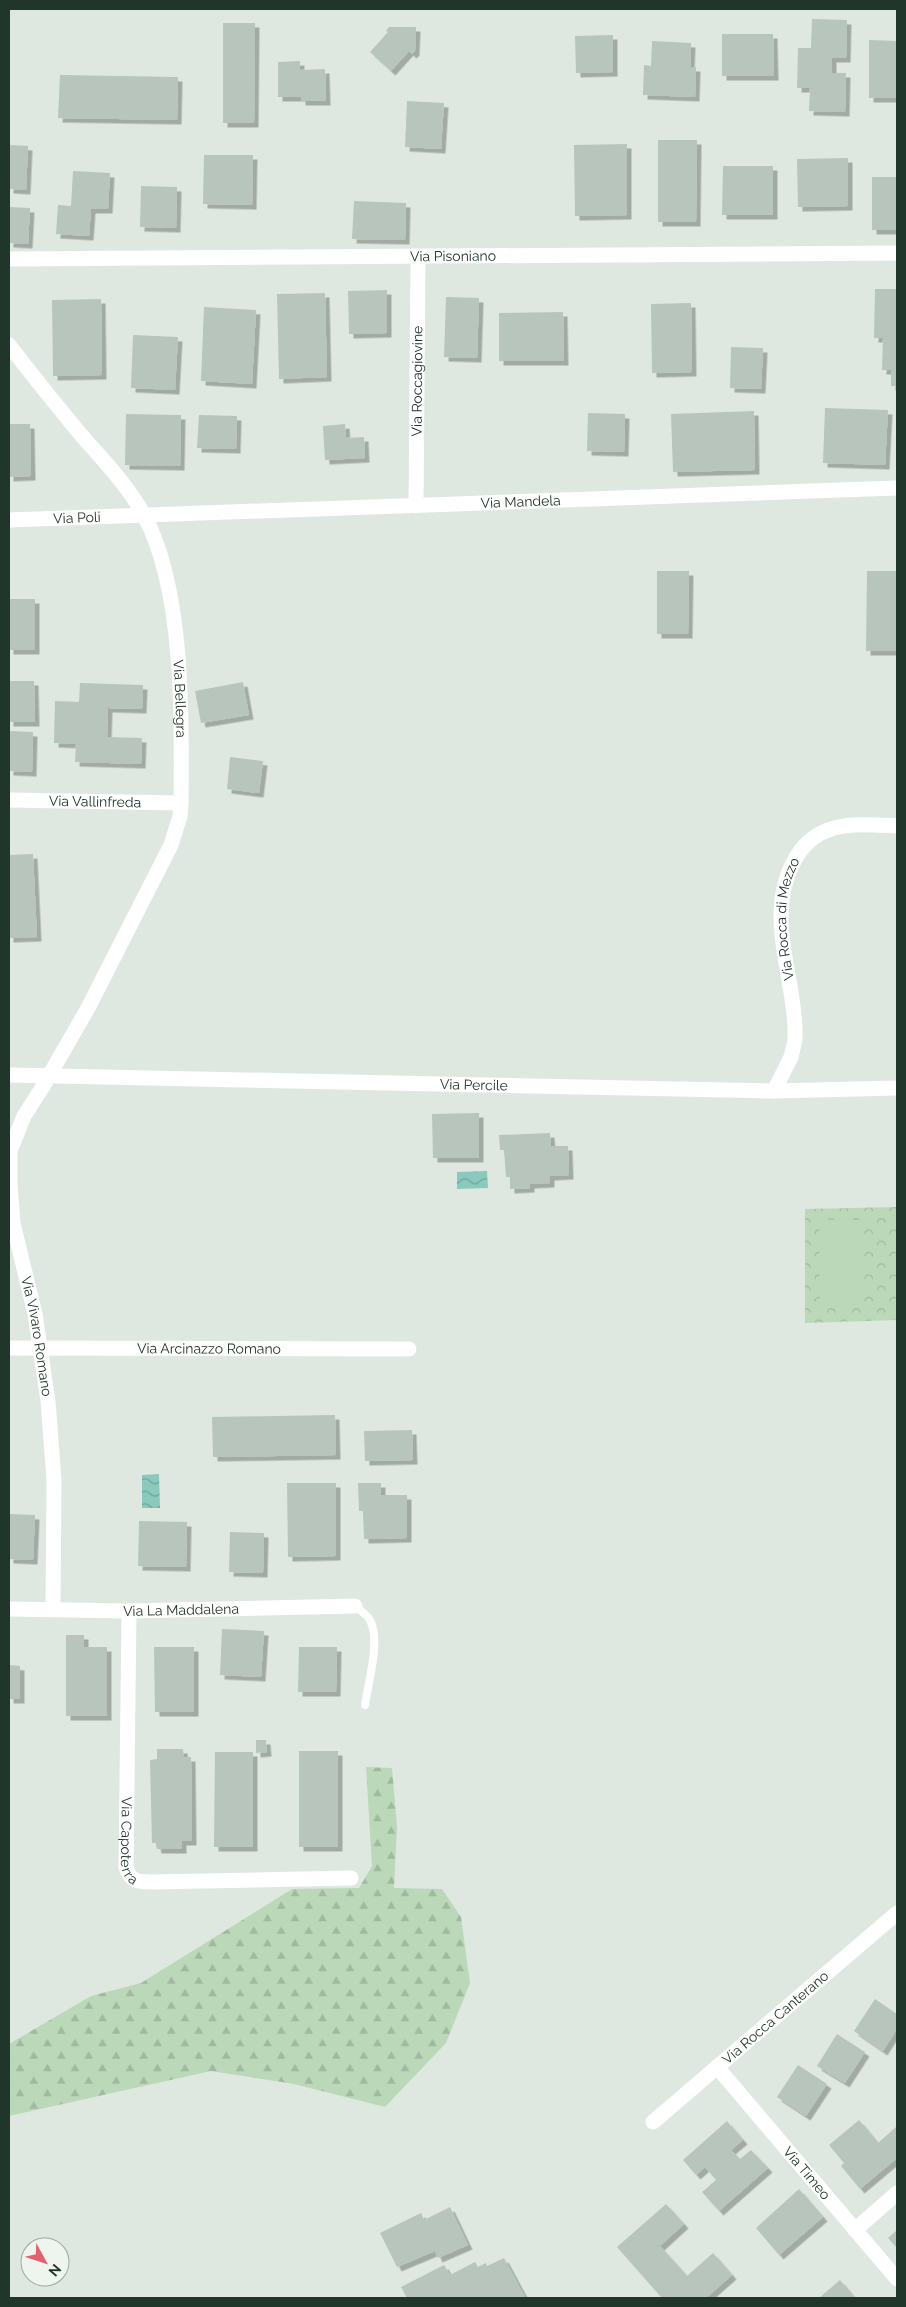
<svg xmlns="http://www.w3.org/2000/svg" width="906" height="2307" viewBox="0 0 906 2307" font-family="Raleway,sans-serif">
<defs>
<pattern id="forest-firs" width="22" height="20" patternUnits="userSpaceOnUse" patternTransform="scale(1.25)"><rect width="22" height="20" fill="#bbd8b9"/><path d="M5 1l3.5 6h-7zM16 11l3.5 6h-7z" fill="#a0ba9f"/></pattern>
<pattern id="park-crowns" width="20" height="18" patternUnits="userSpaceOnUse" patternTransform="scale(1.25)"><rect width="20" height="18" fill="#bbd8b9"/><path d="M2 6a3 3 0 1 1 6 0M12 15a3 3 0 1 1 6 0" fill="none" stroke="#a0ba9f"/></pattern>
<pattern id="water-waves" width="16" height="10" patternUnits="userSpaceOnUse" patternTransform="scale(1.25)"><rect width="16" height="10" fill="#8bc9bd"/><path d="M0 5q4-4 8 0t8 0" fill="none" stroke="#71a49a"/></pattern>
<filter id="shadow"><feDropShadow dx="4.5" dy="4.5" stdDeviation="0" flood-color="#0004"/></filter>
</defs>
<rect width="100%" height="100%" fill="#dee8e1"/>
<path fill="url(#forest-firs)" d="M366,1767L392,1768L397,1826L394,1888L442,1889L461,1917L470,1983L446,2043L385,2107L294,2084L211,2071L9,2116V2044L91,1996L141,1983L292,1889L359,1888L372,1866Z"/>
<path fill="url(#park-crowns)" d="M897,1207V1320L805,1323V1209Z"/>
<path fill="#bbd8b9" d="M819,1220H862L863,1302H820Z"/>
<path fill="url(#water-waves)" d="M487,1171L488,1188L457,1189V1172Z
M159,1474L160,1508H142V1475Z"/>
<path fill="#b7c5bc" filter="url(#shadow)" d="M812,19L847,20L846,58H832V73H846L845,112L809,111L810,88H797L798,48H811Z
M223,23H255L254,123H223Z
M389,27H416L415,51L412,54L409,51L391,71L370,52L388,32L386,31Z
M722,34H773L774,76H722Z
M613,35V72L576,73L575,36Z
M869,40L897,41V98H869Z
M652,41L691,43L690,67H696L695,97L643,95L644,65L651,66Z
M300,61V70L325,69L326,101H301V97H278V62Z
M60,75L178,77L177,120L58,118Z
M407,101L444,103L441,149L405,147Z
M658,140H697L696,222H658Z
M627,144V215L575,216L574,145Z
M9,145L28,146L26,190L9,189Z
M204,155H253L252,205L203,204Z
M848,158V206L798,207L797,159Z
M723,166H773V215H722Z
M73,171L110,173L108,209H91L89,236L56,234L58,205L71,206Z
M872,177H897V230H872Z
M141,186L177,187L176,228L140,227Z
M354,201L406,203L405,240L352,239Z
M9,207L30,208L28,244L9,243Z
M875,289H897V386H891V370H882L883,338H874Z
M387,290V333L349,334L348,291Z
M325,293L327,377L279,379L277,294Z
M446,297L479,298L477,358L444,357Z
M101,299L102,375L53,376L52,300Z
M691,303L692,372L652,373L651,304Z
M204,307L256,310L252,384L201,381Z
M563,312L564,361H499V313Z
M133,335L178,337L175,390L131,388Z
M731,347L763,348L761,389L730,388Z
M825,408L888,410L885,465L823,463Z
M754,411L755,470L673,472L671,414Z
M588,413L625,414L624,452L587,451Z
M126,414L181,415L180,466L125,465Z
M199,415L237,416L236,449L197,448Z
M9,424H30L31,476L9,477Z
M345,424L346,438L364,437L365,458L325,460L323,426Z
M657,571H689L688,634H657Z
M867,571H897V651H866Z
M9,599H35V650H9Z
M9,681H34L35,722H9Z
M243,682L249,715L201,723L195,691Z
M80,683L143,685L142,709L108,708L107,737L142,738L141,764L75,762L76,744L54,743L55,701L79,702Z
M9,731L33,732L32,772L9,771Z
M230,757L263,761L259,793L227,789Z
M33,854L37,937L9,938V855Z
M479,1113V1158H433L432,1114Z
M550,1133L551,1146H568L569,1175L550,1176V1183L530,1184V1188L510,1189V1177H506L504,1150H500L499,1135Z
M335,1415L336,1455L213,1457L212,1417Z
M412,1430L413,1460L365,1461L364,1431Z
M287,1483H336V1556L288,1557Z
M358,1483H381V1495H407V1538L364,1539L363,1511H359Z
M9,1514L35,1515L33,1560L9,1559Z
M139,1521L187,1522L186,1567L138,1566Z
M230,1532L264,1533L263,1573L229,1572Z
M222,1629L264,1631L261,1677L220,1675Z
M66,1635H84V1647H107V1716H66Z
M154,1647H194V1712H155Z
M299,1647H337L336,1692H298Z
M9,1665L20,1666V1699H9Z
M256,1740H266L267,1752L256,1753Z
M157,1749H183L184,1757H191L192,1841H182V1849H157L156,1843H152L150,1760L157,1759Z
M299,1751H338V1847H299Z
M215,1752H253V1847H214Z
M875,1999L897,2014V2029L883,2051L854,2031Z
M837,2034L865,2052L845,2083L817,2066Z
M798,2065L827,2084L806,2116L777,2097Z
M859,2120L878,2143L896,2127L897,2129V2152L895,2154L897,2158L860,2189L841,2166L844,2163L829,2145Z
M727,2121L743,2140L731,2150L740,2159L751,2150L768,2168L719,2211L702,2192L716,2180L705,2167L696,2175L683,2160Z
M799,2189L823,2217L779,2255L756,2228Z
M666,2204L684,2224L660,2246L687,2276L713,2253L732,2275L706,2298H662L617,2247Z
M450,2207L468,2245L438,2258L435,2251L397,2267L380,2233L421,2213L424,2220Z
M897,2230V2248L888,2238Z
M504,2258L525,2297L523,2298H407L401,2287L444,2265L450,2275L475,2262L478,2267L486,2263L487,2266Z
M840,2280L855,2298H819Z"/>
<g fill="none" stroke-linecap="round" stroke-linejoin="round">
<path stroke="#fff" stroke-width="8" d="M355,1606C360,1610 367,1615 370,1620C381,1640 368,1683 365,1705"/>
<g stroke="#fff" stroke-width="15">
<path id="s1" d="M9,259L897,253"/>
<path id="s2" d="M9,345C33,376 57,406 82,436C104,461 129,487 145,517C184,591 182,719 181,803L180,816L171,845L88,1008L42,1088L24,1116L10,1151V1184L13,1223L35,1314L48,1401L54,1480L53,1609"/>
<path id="s3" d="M416,506L418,256"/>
<path id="s4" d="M9,520L897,488"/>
<path id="s5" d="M9,800L181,803"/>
<path id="s6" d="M9,1075L774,1091L897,1088"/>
<path id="s7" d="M774,1091L791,1057L795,1040C797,980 764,920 793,863C815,819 855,824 897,826"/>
<path id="s8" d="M9,1348L409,1349"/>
<path id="s9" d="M9,1609L129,1611L355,1606"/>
<path id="s10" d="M129,1611L126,1867C130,1881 137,1882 151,1882L351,1878"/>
<path id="s11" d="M717,2067L897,2279"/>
<path id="s12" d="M653,2122L897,1913"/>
<path d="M855,2230L897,2193"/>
</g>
</g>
<g text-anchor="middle" stroke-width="5" stroke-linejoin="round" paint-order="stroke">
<g font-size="14" fill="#21362a" stroke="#eef5ef">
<text dy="5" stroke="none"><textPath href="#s1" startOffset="444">Via Pisoniano</textPath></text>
<text dy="5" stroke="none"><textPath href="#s3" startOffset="125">Via Roccagiovine</textPath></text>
<text dy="5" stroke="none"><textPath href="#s4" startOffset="512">Via Mandela</textPath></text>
<text dy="5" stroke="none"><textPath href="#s4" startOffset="68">Via Poli</textPath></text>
<text dy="5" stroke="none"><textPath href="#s2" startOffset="406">Via Bellegra</textPath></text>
<text dy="5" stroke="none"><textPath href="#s5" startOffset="86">Via Vallinfreda</textPath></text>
<text dy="5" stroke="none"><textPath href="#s7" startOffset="178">Via Rocca di Mezzo</textPath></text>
<text dy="5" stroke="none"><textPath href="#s6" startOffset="465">Via Percile</textPath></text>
<text dy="5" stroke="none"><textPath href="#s2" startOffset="1088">Via Vivaro Romano</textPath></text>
<text dy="5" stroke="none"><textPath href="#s8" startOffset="200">Via Arcinazzo Romano</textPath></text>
<text dy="5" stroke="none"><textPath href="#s9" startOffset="172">Via La Maddalena</textPath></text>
<text dy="5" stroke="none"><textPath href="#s10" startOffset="230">Via Capoterra</textPath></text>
<text dy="5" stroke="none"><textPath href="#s12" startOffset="161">Via Rocca Canterano</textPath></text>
<text dy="5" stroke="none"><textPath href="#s11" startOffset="139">Via Timeo</textPath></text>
</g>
</g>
<rect width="906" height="2307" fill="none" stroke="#21362a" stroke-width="20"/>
<g transform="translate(45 2262) rotate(130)"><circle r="24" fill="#eef5ef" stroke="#9ca9a0"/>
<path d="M0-4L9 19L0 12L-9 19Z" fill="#e4616d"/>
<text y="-8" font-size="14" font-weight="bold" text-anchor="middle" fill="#21362a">N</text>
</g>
</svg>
